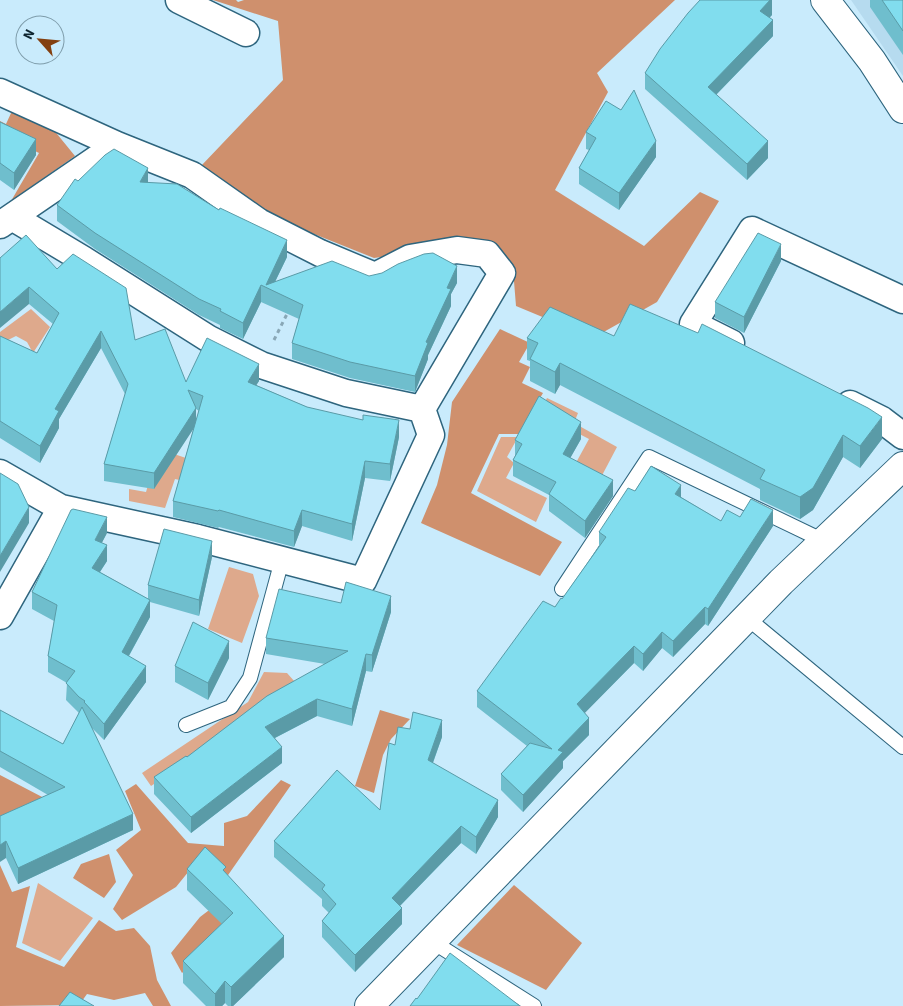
<svg xmlns="http://www.w3.org/2000/svg" width="903" height="1006" viewBox="0 0 903 1006" font-family="'Source Sans 3',sans-serif">
<rect width="100%" height="100%" fill="#c9ebfc"/>
<path fill="#b6dbef" d="M851,0H903V76Z"/>
<path fill="#dea98c" d="M31,309L50,327L33,353L27,342L16,336L0,344V332Z
M547,398L578,413L574,423L617,447L598,483L572,470L589,439L539,413Z
M501,437H518L507,457L514,463L506,478L547,498L536,522L477,491Z
M159,449L189,459L184,481L175,479L165,508L129,501V489L146,492Z
M229,567L253,574L259,596L242,643L208,629Z
M264,672L287,673L295,682L287,696L151,786L142,773L248,702Z
M38,883L93,918L60,961L22,943Z"/>
<path fill="#cf906d" d="M213,0H236L238,2L244,0H675L597,73L608,92L555,190L644,246L700,192L719,201L657,302L593,338L516,306L513,269L487,242L374,258L259,212L201,166L283,80L278,21Z
M12,111L53,129L75,156L11,201L39,153L0,134V121L6,124Z
M500,329L530,343L519,362L530,367L522,383L543,393L519,434H499L471,493L562,542L540,576L421,523L437,485L447,445L452,402Z
M380,710L410,719L391,739L383,755L374,793L355,786Z
M64,761L63,799L0,823V775L46,799Z
M281,780L291,785L226,878L198,860L176,887L122,920L113,909L133,875L116,850L141,830L125,791L136,784L188,843L224,846V823L247,816Z
M109,854L116,882L104,898L73,878L81,864Z
M0,865L12,892L30,886L16,947L64,967L99,920L116,931L134,928L150,946L157,980L171,1006H153L145,993L114,1000L87,994L79,1005L0,1006Z
M514,885L582,943L546,990L457,945Z
M225,898L242,914L182,973L171,953L200,917Z"/>
<g fill="none" stroke-linecap="round" stroke-linejoin="round">
<g stroke="#2e657e" stroke-width="16">
<path id="lane" d="M562,589L649,457L824,541
M746,617L903,747
M186,725L231,707L250,678L282,560
M433,942L534,1006"/>
</g>
<g stroke="#2e657e" stroke-width="29">
<path id="street" d="M179,0L246,33
M0,92L117,145L192,175L259,222L320,253L375,276L410,258L457,250L487,254L502,273L422,409L431,435L363,581L198,538L61,508L0,473
M12,217L84,260L209,339L261,365L346,393L422,409
M0,225L117,145
M731,343L693,324L752,230L903,300
M850,404L882,420L903,436
M0,616L61,508"/>
</g>
<g stroke="#2e657e" stroke-width="30">
<path id="secondary" d="M825,0L872,61L903,109
M369,1006L781,582L903,466"/>
</g>
<path stroke="#89a7b6" stroke-width="3" stroke-dasharray="4 4" stroke-linecap="butt" d="M274,340L288,312"/>
<use href="#lane" stroke="#fff" stroke-width="14"/>
<use href="#street" stroke="#fff" stroke-width="26"/>
<use href="#secondary" stroke="#fff" stroke-width="28"/>
</g>
<path fill="#6fbecd" fill-rule="evenodd" d="M772,0V15L770,17L773,36L716,95L768,158L747,180L645,89V73Z
M870,0H903V55L870,7Z
M0,122L36,155L14,190L0,180Z
M586,132L656,157L619,210L579,184V168L589,150L586,149Z
M78,181L148,182L287,257L275,282L369,276L457,283L451,294V306L428,355V359L415,392L350,378L292,359V343L299,319L261,302L243,339L220,328V325L199,315L95,249L57,221V205Z
M0,258L57,269L135,340L186,382L259,381L256,385L307,407L399,437L390,481L365,478L352,541L302,526L294,547L219,527L218,528L173,517V501L194,427L154,489L104,481V464L125,394L101,348L59,419V428L40,463L0,438V336L37,353L53,324L29,304ZM196,409L199,411L196,422Z
M781,261L744,333L715,318V302Z
M614,336L882,439L860,468L843,457L813,510L800,519L760,500V489L560,385L555,394L530,381V361L527,360V338Z
M581,439L570,458L613,496L585,538L549,511V495L513,476V460L515,456V440Z
M635,491L681,497L721,521L740,517L773,526L708,626L705,624L673,657L662,648L643,671L634,663L584,713L589,735L563,761V768L523,812L501,790V774L527,746L477,707V691L562,599L599,546V532Z
M107,533L102,542L107,561L100,572L148,599V585L212,557L199,616L150,602V617L129,656L146,682L104,740L91,727L133,830L18,884L6,858L0,816L48,795L0,767V710L63,744L79,713L66,700L67,683L48,672V656L54,621L32,609V592Z
M341,603L391,612L372,672L366,671L352,726L317,716L275,738L282,763L191,833L154,794V777L187,757L325,664L266,654V638Z
M229,658L208,700L175,682V666Z
M442,737L433,763L498,817L476,854L461,843L400,906L402,924L355,972L322,937V921L329,913L322,906V899L274,857V841L380,810L395,745Z
M187,869L226,873L284,957L233,1006H228L225,1003L222,1006H206L183,983V961L222,924L187,890Z"/>
<path fill="#5a9ba7" d="M770,0H772V15L760,27V11Z
M773,20V36L708,103V87Z
M36,139V155L14,190V173Z
M656,141V157L619,210V193Z
M768,141V158L747,180V164Z
M148,168V185L140,182Z
M287,240V257L271,290L266,285Z
M781,244V261L744,333V317Z
M457,266V283L451,294V306L428,355V359L415,392V376L426,342L447,288Z
M261,285V302L243,339V323Z
M29,287V304L0,328V312Z
M101,331V348L59,419V428L40,463V446L55,409Z
M560,363V385L555,394V372Z
M259,364V381L248,398V382Z
M196,408V425L154,489V473Z
M882,417V439L860,468V446Z
M399,420V437L390,481V464Z
M581,422V439L563,471V454Z
M843,435V457L813,510L800,519V497Z
M365,461V478L352,541V524Z
M613,480V496L585,538V521Z
M681,485V501L675,494Z
M29,507V523L0,572V556Z
M302,510V526L294,547V531Z
M773,510V526L708,626V609Z
M107,517V533L95,556V540Z
M212,541V557L199,616V600Z
M107,545V561L92,584V568Z
M391,596V612L372,672V655Z
M150,600V617L122,668V652Z
M705,607V624L673,657V641Z
M662,632V648L643,671V654Z
M229,641V658L208,700V683Z
M634,646V663L577,721V704Z
M366,654V671L352,726V709Z
M146,666V682L104,740V724Z
M317,699V716L265,743V727Z
M589,718V735L563,761V768L523,812V795L558,750Z
M442,720V737L428,776V760Z
M282,747V763L191,833V817Z
M498,800V817L476,854V837Z
M133,814V830L18,884V868Z
M461,826V843L392,914V898Z
M6,841V858L0,862V845Z
M402,908V924L355,972V955Z
M284,936V957L233,1006H231V987Z
M225,981V1003L222,1006H215V994Z"/>
<path fill="#81ddee" stroke="#5a9ba7" d="M700,0H770L760,11L773,20L708,87L768,141L747,164L645,73L660,49L688,13Z
M882,0H903V31Z
M634,90L656,141L619,193L579,168L596,138L586,132L606,101L621,110Z
M0,122L36,139L14,173L0,163Z
M114,149L148,168L140,182L177,184L219,210L220,208L287,240L266,285L332,261L369,276L382,273L398,264L424,254L433,253L457,266L447,288L451,289L426,342L428,343L415,376L350,362L292,343L303,305L261,285L243,323L220,311L221,309L199,299L95,233L57,205L75,179L78,181L105,155Z
M758,233L781,244L744,317L715,302Z
M26,235L57,269L73,254L126,288L135,340L165,329L186,382L207,338L259,364L248,382L307,407L363,420V415L399,420L390,464L365,461L352,524L302,510L294,531L219,510L218,511L173,501L203,396L188,390L196,408L154,473L104,464L128,384L101,331L55,409L59,411L40,446L0,421V336L37,353L59,313L29,287L0,312V258Z
M630,304L698,333L702,324L868,408L882,417L860,446L843,435L813,488L800,497L760,479L765,470L560,363L555,372L530,359L538,343L527,338L550,307L614,336Z
M539,396L581,422L563,454L613,480L585,521L549,494L556,482L513,460L522,444L515,440Z
M651,466L681,485L675,494L721,521L727,510L740,517L751,499L773,510L708,609L705,607L673,641L662,632L643,654L634,646L577,704L589,718L558,750L563,752L523,795L501,774L530,743L552,749L477,691L543,601L555,607L561,598L562,599L606,537L599,532L628,488L635,491Z
M0,473L18,484L29,507L0,556Z
M73,509L107,517L95,540L107,545L92,568L150,600L122,652L146,666L104,724L84,702L85,701L79,697L66,683L75,671L48,656L57,605L32,592L71,510Z
M164,529L212,541L199,600L148,585Z
M346,582L391,596L372,655L366,654L352,709L317,699L265,727L282,747L191,817L154,777L186,756L187,757L267,696L348,651L266,638L279,589L341,603Z
M193,622L229,641L208,683L175,666Z
M82,707L133,814L18,868L6,841L0,845V816L65,787L0,751V710L63,744Z
M413,712L442,720L428,760L498,800L476,837L461,826L392,898L402,908L355,955L322,921L336,904L322,889L325,885L274,841L337,770L380,810L389,743L395,745L398,727L410,729Z
M205,847L226,867L223,870L284,936L231,987L225,981L215,994L183,961L233,913L187,869Z
M450,953L520,1006H410L416,998L417,999Z
M70,992L94,1006H59Z"/>
<g transform="translate(40 40) rotate(297)"><circle r="24" fill="#c9ebfc" stroke="#7e9caa"/>
<path d="M0-4L9 19L0 12L-9 19Z" fill="#834011"/>
<text y="-8" font-size="14" font-weight="bold" text-anchor="middle" fill="#0e2530">N</text>
</g>
</svg>
